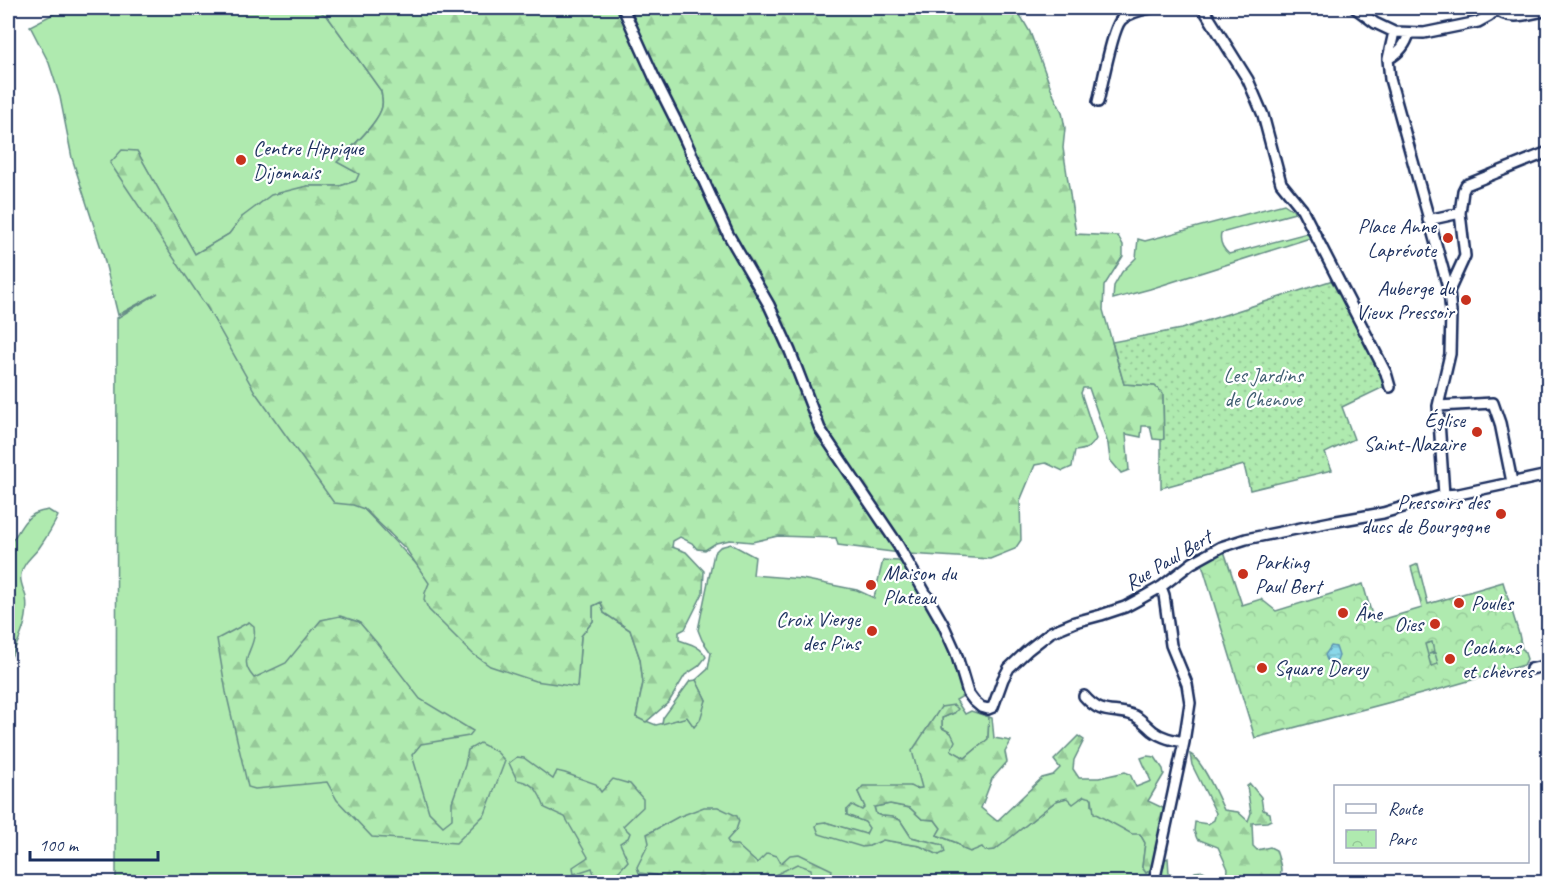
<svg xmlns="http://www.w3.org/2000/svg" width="1556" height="890" viewBox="0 0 1556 890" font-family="Caveat,sans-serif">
<defs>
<pattern id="forest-firs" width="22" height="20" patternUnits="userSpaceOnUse" patternTransform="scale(1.5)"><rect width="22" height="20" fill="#afeaaf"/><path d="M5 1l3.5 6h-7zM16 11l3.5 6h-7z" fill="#96c999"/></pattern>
<pattern id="park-crowns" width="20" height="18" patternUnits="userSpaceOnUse" patternTransform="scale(1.5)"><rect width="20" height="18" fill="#afeaaf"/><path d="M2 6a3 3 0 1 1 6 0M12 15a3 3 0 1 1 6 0" fill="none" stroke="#96c999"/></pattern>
<pattern id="garden-dots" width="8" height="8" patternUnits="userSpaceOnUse" patternTransform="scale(1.5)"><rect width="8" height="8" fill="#afeaaf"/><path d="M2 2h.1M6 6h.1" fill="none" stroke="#96c999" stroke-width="1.8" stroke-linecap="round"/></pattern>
<pattern id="water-rules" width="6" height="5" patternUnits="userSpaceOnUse" patternTransform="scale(1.5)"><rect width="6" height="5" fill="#8ad8e9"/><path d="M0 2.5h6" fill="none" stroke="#76baca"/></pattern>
</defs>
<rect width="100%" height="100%" fill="#fff"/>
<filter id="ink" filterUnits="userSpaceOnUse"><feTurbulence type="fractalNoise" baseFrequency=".0167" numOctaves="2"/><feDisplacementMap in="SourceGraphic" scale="12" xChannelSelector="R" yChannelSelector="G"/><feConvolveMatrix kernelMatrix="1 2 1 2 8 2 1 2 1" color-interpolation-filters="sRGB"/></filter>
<g filter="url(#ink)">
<path fill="#afeaaf" stroke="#658c86" stroke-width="1.5" d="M257,8H315L328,17L381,91C382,98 384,103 381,110C375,126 350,148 338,162L360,174L356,181L340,186H307L291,191L242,217L229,234L195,254L137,151L208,309L279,420L422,570L577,687L581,636L593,621V606L601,602L604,613L630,630L640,659L643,683L636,717L656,725L687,717L694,726L706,700L696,680L708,669L711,653L702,640L698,630L714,553L720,547L731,544L755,557L753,575L802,579L857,590L874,598L883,560L898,561L903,563L943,632L963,696L956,700L965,714L971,711L989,717L988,739L965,758L950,750L951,733L942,728V718L954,713L941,707L922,788L858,792L865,807L862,810H847V815L865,822L870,828L865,835L825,822L869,846L883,840L920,846L939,855L943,845L911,837L900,820L892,817L881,816L876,814L874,807L890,804L910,808L922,819L935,820L941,828L937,835L957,843L964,849L982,847L994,850L1056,801C1068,797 1080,794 1092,797V806L1140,834L1145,843L1142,867L1146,873L1151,869L1148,882H116L117,318L158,293L118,315L103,254L72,158L60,97L49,63L30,26L61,10L241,11Z
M1284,204L1293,210L1295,213L1221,233C1219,242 1222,248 1229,254L1307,233L1310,238L1150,289L1113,299L1114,286L1122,272L1136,258L1138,239L1145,241Z
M48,510L58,516C53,527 46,538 39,548C32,557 23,563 21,574C19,581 24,590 26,597C30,621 18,642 8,663V545C18,536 21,521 34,514C38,512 44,511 48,510Z"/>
<path fill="url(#forest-firs)" stroke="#658c86" stroke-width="1.5" d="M129,8H257L241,11H136Z
M315,8H1016L1030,32L1054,96L1062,112L1065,128L1063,148L1076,234L1118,236L1123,245V256L1104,286L1103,310L1124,384L1155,386L1163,393L1164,440L1153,439L1150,426H1142L1141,437L1126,434L1129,470L1121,473L1110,460L1108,444L1089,388H1083L1081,393L1096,439C1091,448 1085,450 1075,451L1072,467L1063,471L1046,463L1035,465L1020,501L1021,540L1015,549L990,559L908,554L838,545L836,538L778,536L752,542L730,540L716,543L705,550L697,549L692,543L680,537L673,541L672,547L686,552L704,571L703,593L685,629L679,632V640C690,644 701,646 706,657L699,666L685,675L669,702L646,722L636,717L643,683L640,659L630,630L604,613L601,602L593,606V621L581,636L577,687L535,681L490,666L473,654L429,610L424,600L425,593L429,583L406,549L364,509L353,505L334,503L255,392L208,309L110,163L122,150L137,151L195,254L229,234L242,217L271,195L307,186H340L356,181L359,174L337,162C350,149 375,126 381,110C384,103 382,98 381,91L328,17Z
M340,616L359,622L377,643L420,699L473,731L469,736L421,744L412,755L429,812L443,826L452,819V802L465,765L468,750L480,743L497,752L505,761L485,814L456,843L372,837L337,800L327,782L255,789L248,787L226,692L217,639L249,622L254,626C254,630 255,633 254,636C252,653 238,660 254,678L286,663L321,620Z
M696,680L706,700L700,720L694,727L687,717L662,724L663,718L690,681Z
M954,705L958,709L954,713L942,718V728L951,733L955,741L951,750L965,758L988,739L989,717L992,718L994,738L1011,741L1005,752L1007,762L992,779L981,808L997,821L1042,778L1053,775L1060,768L1054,760L1078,736L1084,740L1074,760L1073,769L1079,778H1099L1125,772L1130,774L1136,787L1151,781L1141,758L1147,756L1155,757L1163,769L1164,774L1148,801L1163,808L1164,811L1151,869L1146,873L1142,867L1145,843L1140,834H1132L1094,813L1092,798L1084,796L1073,804L1067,798L1056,801L995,850L985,851L982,847L970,852L963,849L957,843L937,835L941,828L935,820L922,819L910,808L890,804L874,807L876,814L881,816L893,817L900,820L911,837L943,845L945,852L939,855L920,846L883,840L869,846L862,847L819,834L816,826L818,823L825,822L866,834L869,828L865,822L847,815V810L852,805L862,810L865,807L858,792L863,786H910L916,789L922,788L912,751L941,707Z
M1190,754C1202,759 1218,797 1224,810L1238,812L1248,821L1251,813L1247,786L1250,784L1261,797L1263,810L1270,813L1271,820L1267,822L1252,823L1253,846L1257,850L1270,847L1276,850C1279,861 1286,874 1275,882H1159L1163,860L1168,858L1169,873L1188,882L1195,872L1203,871L1219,881L1227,875L1228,869L1218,847L1197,839L1194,831L1195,822L1208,824L1214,820L1216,813L1192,765Z
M517,757L524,758L553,779L557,771L565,773L596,784L601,792L613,779L630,784L643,799V807L623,826L630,833L628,838L620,843L628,861L620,870L603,882H578L594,874L592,868L574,874L573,867L588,857L565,817L545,808C539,792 535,783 517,780L509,763Z
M704,807H718L737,816L739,821L736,830L727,840L730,845H737L757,863L767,853L777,856L781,863L790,855L799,854L832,870L830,880L827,882H812L811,869L797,864L773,876L771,882H668L655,875L639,873L637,867L649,843L647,834L678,817Z"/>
<path fill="url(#park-crowns)" stroke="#658c86" stroke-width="1.5" d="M1224,551L1242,605L1261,599L1276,611L1363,584L1374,622L1422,608L1411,567L1418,564L1428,604L1503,582L1519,634L1522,649L1524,650L1527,659L1524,665L1444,688L1255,738L1202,564Z"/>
<path fill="url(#garden-dots)" stroke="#658c86" stroke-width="1.5" d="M1333,280L1388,385L1342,407L1354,439L1325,453L1332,470L1250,490L1244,465L1161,488V440L1164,439L1163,394L1155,386L1124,384L1112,342L1181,329Z
M1432,642L1434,652L1429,654L1435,653L1438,664L1431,666L1425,644Z"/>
<path fill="url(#water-rules)" stroke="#5e94b1" stroke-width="1.5" d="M1331,646L1336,647L1339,656L1337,661L1332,663L1327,660L1325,655Z"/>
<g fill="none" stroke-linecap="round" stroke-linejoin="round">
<g stroke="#1b2f5e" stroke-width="14">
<path id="minor" d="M623,8L654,77L681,131L728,234L769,305L790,351L820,429L898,545L931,603L943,624L956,653L968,693L974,701L981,707L988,709L993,707L1003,679L1009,668L1028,650L1051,632L1075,622L1101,615L1125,607L1138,600L1161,587L1192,563L1221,547L1246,539L1331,522L1383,513L1444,495L1459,494L1548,475
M1203,8L1248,80L1263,115L1281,183L1302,209L1386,373L1390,387
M1355,8L1375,23L1394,32L1424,33L1478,22L1489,16L1497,9
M1496,8C1508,23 1532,13 1548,10
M1394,32L1388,59L1390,79L1449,291L1451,312L1450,354L1438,406L1444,495
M1388,59C1399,53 1406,45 1409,33
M1098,102C1102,86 1112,30 1121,20C1128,13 1141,10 1151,8
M1428,220L1460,213
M1449,291L1465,256L1460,213L1463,191L1466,185L1548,152
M1438,406L1493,403L1500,423L1512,482
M1531,669L1548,665
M1084,696C1103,718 1114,707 1135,716C1142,720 1147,726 1153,731C1162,738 1173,740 1184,742
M1154,882L1184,742L1190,703L1187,684L1171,645L1164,595L1161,587"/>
</g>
<use href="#minor" stroke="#fff" stroke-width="9"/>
</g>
</g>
<g fill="#c8321e" stroke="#fff" stroke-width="2">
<circle cx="241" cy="160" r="6"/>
<circle cx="1448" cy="238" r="6"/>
<circle cx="1466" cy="300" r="6"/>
<circle cx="1477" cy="432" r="6"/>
<circle cx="1501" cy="514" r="6"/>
<circle cx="1243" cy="574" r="6"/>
<circle cx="871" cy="585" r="6"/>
<circle cx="1459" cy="603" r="6"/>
<circle cx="1343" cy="613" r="6"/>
<circle cx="1435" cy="624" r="6"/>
<circle cx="872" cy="631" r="6"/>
<circle cx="1450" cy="659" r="6"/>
<circle cx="1262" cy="668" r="6"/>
</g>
<g text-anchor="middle" stroke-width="4.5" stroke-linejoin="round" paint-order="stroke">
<g font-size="21" fill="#1b2f5e" stroke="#fff" text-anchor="start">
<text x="253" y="155">Centre Hippique<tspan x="253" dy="24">Dijonnais</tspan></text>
<text x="1436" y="233" text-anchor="end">Place Anne<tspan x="1436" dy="24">Laprévote</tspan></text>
<text x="1454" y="295" text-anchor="end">Auberge du<tspan x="1454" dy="24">Vieux Pressoir</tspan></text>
<text x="1465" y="427" text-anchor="end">Église<tspan x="1465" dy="24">Saint-Nazaire</tspan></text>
<text x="1489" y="509" text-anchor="end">Pressoirs des<tspan x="1489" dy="24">ducs de Bourgogne</tspan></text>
<text x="1255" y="569">Parking<tspan x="1255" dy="24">Paul Bert</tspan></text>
<text x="883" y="580">Maison du<tspan x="883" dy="24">Plateau</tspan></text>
<text x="1471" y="610">Poules</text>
<text x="1355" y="620">Âne</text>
<text x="860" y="626" text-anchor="end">Croix Vierge<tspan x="860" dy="24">des Pins</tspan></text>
<text x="1423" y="631" text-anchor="end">Oies</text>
<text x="1462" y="654">Cochons<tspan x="1462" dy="24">et chèvres</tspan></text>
<text x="1274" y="675">Square Derey</text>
</g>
<g font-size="21" fill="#405e72" stroke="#fff">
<text x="1263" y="382">Les Jardins<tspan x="1263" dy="24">de Chenove</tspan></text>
</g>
<g font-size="21" fill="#1b2f5e" stroke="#fff">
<text transform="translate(1168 560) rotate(-31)" y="7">Rue Paul Bert</text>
</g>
</g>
<rect width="1556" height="890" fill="none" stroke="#fff" stroke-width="30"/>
<rect x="15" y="15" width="1526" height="860" fill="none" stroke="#1b2f5e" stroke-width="2" filter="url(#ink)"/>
<rect x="1334" y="785" width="195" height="78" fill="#ffffff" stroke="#a4acbf" stroke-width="1.5"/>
<rect x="1346" y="804" width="30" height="9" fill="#ffffff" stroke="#a4acbf" stroke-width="1.5"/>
<text x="1388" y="815" font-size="18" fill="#1b2f5e">Route</text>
<rect x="1346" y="830" width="30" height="18" fill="url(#park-crowns)" stroke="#a4acbf" stroke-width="1.5"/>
<text x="1388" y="845" font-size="18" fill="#1b2f5e">Parc</text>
<path d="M30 851v9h128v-9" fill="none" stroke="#1b2f5e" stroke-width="3"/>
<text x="39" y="851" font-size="18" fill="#1b2f5e" stroke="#ffffff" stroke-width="4.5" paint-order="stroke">100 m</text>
</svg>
